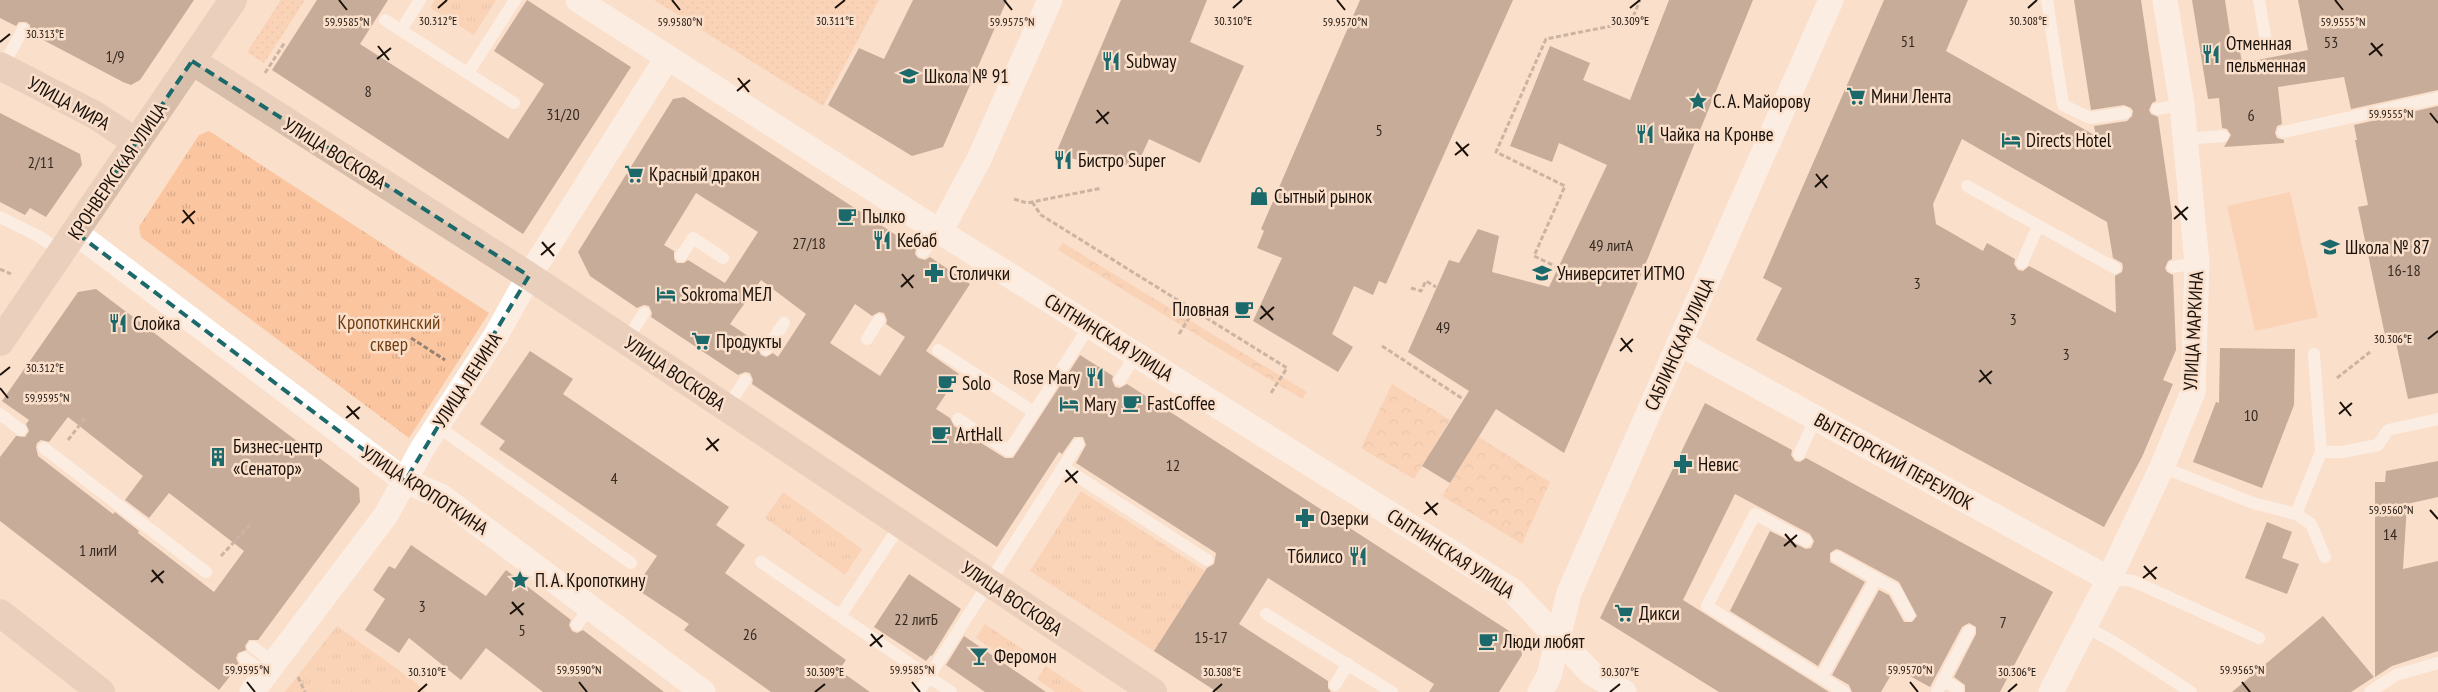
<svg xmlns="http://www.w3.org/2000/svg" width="2438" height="692" viewBox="0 0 2438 692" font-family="'PT Sans Narrow',sans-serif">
<defs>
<pattern id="grass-dots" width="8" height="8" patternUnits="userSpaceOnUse" patternTransform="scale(1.25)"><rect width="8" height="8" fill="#fac59f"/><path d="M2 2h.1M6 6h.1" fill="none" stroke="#d6a888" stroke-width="1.8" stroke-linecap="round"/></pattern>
<pattern id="forest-crowns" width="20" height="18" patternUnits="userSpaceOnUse" patternTransform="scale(1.25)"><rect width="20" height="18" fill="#fac59f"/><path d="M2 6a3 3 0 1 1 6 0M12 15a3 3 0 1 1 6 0" fill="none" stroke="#d6a888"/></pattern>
<pattern id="park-tufts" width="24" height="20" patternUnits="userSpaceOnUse" patternTransform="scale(1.25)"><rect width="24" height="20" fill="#fac59f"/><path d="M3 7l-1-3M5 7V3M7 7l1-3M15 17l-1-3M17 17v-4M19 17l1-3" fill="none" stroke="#d6a888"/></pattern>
</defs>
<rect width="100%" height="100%" fill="#fadfcb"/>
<path fill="url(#grass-dots)" d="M281,0H305L264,63L247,52Z
M654,0H879L823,106Z"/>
<path fill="url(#forest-crowns)" d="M1063,243L1307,392L1302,399L1058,250Z
M1392,384L1450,420L1414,479L1361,448Z
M1479,437L1550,482L1522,544L1442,496Z"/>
<path fill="url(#park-tufts)" d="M435,0H496L474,35L430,8Z
M209,131L489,313L409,438L141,237L139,227L199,135Z
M1081,491L1205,571L1154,651L1030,571Z
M783,492L862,549L845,575L765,518Z
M985,624L1027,652L1017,666L976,638Z
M337,626L415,682L425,692H285Z
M1046,666L1084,692H1055L1037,679Z"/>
<path fill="#fac59f" d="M2290,192L2318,317L2255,331L2227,206Z"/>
<path fill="#88705e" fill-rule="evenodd" d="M0,0H194L140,80L131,85L123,82L30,33V25L26,22H19L16,26L0,18Z
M317,0H388L360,44L508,139L544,84L494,51L527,0L631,67L523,234L272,70Z
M913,0H1007L943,147L912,156L828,105L859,48L884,59Z
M1121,0H1207L1190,42L1244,66L1200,163L1149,139L1139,161L1109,170L1056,153Z
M1360,0H1513L1386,284L1379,281L1373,295L1354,286L1332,334L1353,347L1338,372L1253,321L1282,258L1257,248L1264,231L1261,229Z
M1669,0H1753L1637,285L1564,453L1496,409L1450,483L1422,466L1469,391L1408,352L1449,260L1459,263L1478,229L1499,236L1492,272L1549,287L1607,165L1559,143L1552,162L1510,146L1550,46L1590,63L1583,80L1630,100Z
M1884,0H1968L1946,51L2096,136L2094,126L2127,121L2132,116L2133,111L2131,108L2124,105L2091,110L2074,0H2141L2156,101L2152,103L2149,110L2151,114L2158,117L2172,214V259L2168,261L2165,268L2167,272L2173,275L2176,350L2163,380L2173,384L2142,457L2104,527L1756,340L1782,288L1763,278ZM1962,139L2107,222L2113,258L2122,263L2123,267L2122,272L2115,276L2116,313L2029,266L2023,271L2018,270L2014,264L2015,259L1987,243L1983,251L1936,224L1933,204Z
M2192,0H2225L2232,47L2239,45L2242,63L2308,50L2298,0H2438V90L2351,109L2344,77L2278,87L2282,124L2277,126L2275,133L2277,138L2284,140V143L2224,147L2231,135L2227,129L2222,128L2219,98L2208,99Z
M684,97L916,248L915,254L918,258L925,260L930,257L970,284L926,351L959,374L936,409L950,418L954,426L1005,458H1013L1080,355L1113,376L1112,380L1115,387L1120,388L1127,384L1520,638L1522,655L1499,692H1429L1434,684L1268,578L1239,624L1328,681V688L1331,692H1217L1154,651L1207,568L1214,564L1216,553L1076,463L1086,445L1083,437H1074L1062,454L1059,452L997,547L752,384L753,380L750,373L745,372L738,375L651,317L652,313L649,306L644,305L637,308L590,276L578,252L673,99ZM696,193L758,232L725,283L688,260L684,263H677L674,259V251L664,245ZM761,280L806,314L778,357L773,353L766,357L761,355L758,349L760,344L730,324ZM855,304L872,316L879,312L884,313L887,320L886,324L905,337L880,376L830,343Z
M2438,106V393L2408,399L2394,333L2385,335L2358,207L2368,205L2355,140H2357L2354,125Z
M0,113L80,154L82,165L46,217L30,208L25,215L0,202Z
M96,289L359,488L360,502L258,640H249L245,646L246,650L238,653L236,658L239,665L219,690L0,521V457L16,436L25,437L29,431L26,424L29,420L2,401L78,292ZM68,417L143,476L125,500L149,518L169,493L244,551L214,592L138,533L139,531L115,512L113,514L38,456L36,447L37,443L41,440L49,442Z
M2220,348L2295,349L2294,405L2262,488L2193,462L2216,402L2219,403Z
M530,351L573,379L563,394L729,507L716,525L745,545L725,573L846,660L839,670L870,692H771L684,630L689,624L635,588L657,556L499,449L505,441L480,424Z
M1705,403L1792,450L1791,455L1795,461L1800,462L1806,458L2053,592L2000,692H1965V685L1954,677L1976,634V627L1969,623L1962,627L1930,687L1895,668L1881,692H1852L1849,685L1832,675L1879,590L1889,595L1904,622H1912L1917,616L1899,582L1840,550L1836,549L1830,553V562L1865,582L1818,666L1730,611L1770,531L1806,549L1811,548L1814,541L1810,534L1735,494L1683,600L1829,692H1719L1600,618Z
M2438,461V497L2407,504L2403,569L2438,561V651L2392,666L2375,677V482H2385L2386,471Z
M2267,522L2292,532L2282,558L2299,564L2287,594L2245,578Z
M411,545L486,596L506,570L571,620L569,625L572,631L577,633L583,630L664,692H543L486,648L461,680L409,638L399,653L365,630L385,599L373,590L389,566L395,569Z
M909,574L961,609L932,656L931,655L926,661L874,627Z
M2323,616L2374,677L2351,692H2232Z
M964,636L1046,692H985L946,665Z"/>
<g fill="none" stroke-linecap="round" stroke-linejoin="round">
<path stroke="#958274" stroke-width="3" stroke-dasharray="5 2.5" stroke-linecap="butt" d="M265,73L285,42
M1014,199L1027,203L1102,188
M1032,202L1041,215L1287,368L1271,393
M1559,268L1534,256L1565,186L1496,152L1546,39L1631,22L1640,0
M0,269L11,274
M1411,288L1421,291L1426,281L1436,287
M1179,334L1194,310
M411,338L445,360
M1382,346L1463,399
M2337,378L2370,352
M68,440L86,417
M221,556L250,525
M298,677L305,692"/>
<path stroke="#fff" stroke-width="12" d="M2047,0L2063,105L2090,118L2125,113
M2259,0L2266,42
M385,20L458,67
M401,30L420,0
M2,68L23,29
M461,69L514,103
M468,73L515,0
M2157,109L2182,105
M2283,132L2438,98
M2185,139L2223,136
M1967,186L2115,268
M0,217L38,236L62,252
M923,252L940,232
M681,256L693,238L723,258
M2022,263L2038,226
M2173,267L2197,263
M867,339L879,320
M626,341L644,313
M766,349L784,323
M938,350L1034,412
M1120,380L1136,354
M727,408L745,380
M0,414L21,430
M958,419L1009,451L1090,325
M437,426L631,563
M44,448L206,572
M2321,452H2342L2378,445L2388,430L2438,419
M1799,454L1816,418
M1063,467L1207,560
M2162,467L2253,503L2296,514L2311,524L2325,557
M2296,514L2321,452L2314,354
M1806,541L1755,514L1707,606L1844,692
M1837,557L1895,589L1909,615
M761,562L951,692
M2109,579L2133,581L2259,638
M1266,614L1392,692
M840,616L901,524
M577,625L590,607
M2085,626L2117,644L2191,692
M253,647L274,663
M244,658L266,674
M1821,678L1876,579
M1943,680L1958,689
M1335,685L1348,664
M919,692L1078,444
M1937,692L1969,631
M2370,692L2396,675L2438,663"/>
<path stroke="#fff" stroke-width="25" d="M578,0L926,223L1513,591L1591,673L1624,692
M75,232L405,481L441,496L703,692
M940,232L979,159L1050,0
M1679,343L2109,579
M252,692L386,515L422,449L495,337L529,276L667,58
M1540,692L1549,676L1569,593L1831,0
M2051,692L2109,579L2162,467L2193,392L2197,263L2182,105L2165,0"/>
<path stroke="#d7beaa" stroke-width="28" d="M192,61L529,276L1153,692
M0,66L95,115L136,142
M0,342L233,0
M0,613L101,692"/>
</g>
<path d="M0 0H2438V692H0ZM192,61L529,276L405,481L75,232Z" fill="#fadfcb" fill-opacity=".55" fill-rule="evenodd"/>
<path fill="none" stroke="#1c696c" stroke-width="4" stroke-dasharray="10 6" stroke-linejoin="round" d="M192,61L529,276L405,481L75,232Z"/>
<path fill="none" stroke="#1a110a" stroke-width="2" d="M339,0L347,10M672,0L680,10M1004,0L1012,10M1337,0L1345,10M2335,0L2343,10M438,8L447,0M835,8L845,0M1233,8L1242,0M1630,8L1640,0M2028,8L2037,0M0,42L10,34M2371,43L2382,56M378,46L389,60M2369,55L2383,44M377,59L391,48M738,78L749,92M737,91L750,80M1097,110L1108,124M2430,113L2438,123M1096,123L1109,112M1456,142L1468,156M1455,155L1469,144M1816,174L1827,188M1815,187L1828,175M2175,206L2187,220M183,210L194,224M2174,219L2188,207M182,223L195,211M542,242L554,256M541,255L555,243M902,274L913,288M901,287L914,275M1261,306L1273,320M1260,319L1274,307M1621,338L1632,352M2428,339L2438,331M1620,351L1633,339M1980,370L1991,384M0,375L10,367M1979,382L1992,371M0,388L8,398M2340,402L2351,416M347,406L359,419M2339,414L2352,403M346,418L360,407M707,438L718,451M706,450L719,439M1066,470L1077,483M1065,482L1078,471M1426,502L1437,515M2430,510L2438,519M1424,514L1438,503M1785,534L1796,547M1784,546L1797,535M2144,566L2156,579M152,570L163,583M2143,578L2157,567M151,582L164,571M512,602L523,615M510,614L524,603M871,634L882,647M870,646L883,635M247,682L255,692M579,682L587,692M912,682L920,692M1910,682L1918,692M2242,682L2250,692M418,692L427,684M815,692L825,684M1213,692L1222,684M1610,692L1620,684M2008,692L2017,684"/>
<defs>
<g id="restaurant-bare" transform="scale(1.5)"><path d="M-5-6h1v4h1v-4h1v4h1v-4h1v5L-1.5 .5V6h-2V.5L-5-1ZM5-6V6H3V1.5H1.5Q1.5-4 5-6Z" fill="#1c696c" stroke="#fadfcb" stroke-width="2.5" paint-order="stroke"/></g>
<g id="school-bare" transform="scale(1.5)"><path d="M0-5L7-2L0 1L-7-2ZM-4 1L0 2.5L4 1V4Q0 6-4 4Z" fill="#1c696c" stroke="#fadfcb" stroke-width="2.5" paint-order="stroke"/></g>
<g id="supermarket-bare" transform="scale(1.5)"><path d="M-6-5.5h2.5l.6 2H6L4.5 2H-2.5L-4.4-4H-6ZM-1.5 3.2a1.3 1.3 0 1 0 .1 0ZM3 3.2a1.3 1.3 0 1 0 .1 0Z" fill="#1c696c" stroke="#fadfcb" stroke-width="2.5" paint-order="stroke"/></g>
<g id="sight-bare" transform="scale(1.5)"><path d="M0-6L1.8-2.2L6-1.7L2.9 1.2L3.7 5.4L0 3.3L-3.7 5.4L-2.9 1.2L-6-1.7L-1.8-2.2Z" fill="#1c696c" stroke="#fadfcb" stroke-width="2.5" paint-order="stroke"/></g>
<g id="hotel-bare" transform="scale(1.5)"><path d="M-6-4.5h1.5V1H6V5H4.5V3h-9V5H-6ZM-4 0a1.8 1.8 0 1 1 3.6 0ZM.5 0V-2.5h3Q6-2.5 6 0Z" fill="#1c696c" stroke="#fadfcb" stroke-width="2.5" paint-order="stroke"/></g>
<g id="shop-bare" transform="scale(1.5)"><path d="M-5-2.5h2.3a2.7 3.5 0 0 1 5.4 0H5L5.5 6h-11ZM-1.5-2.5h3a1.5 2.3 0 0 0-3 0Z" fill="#1c696c" stroke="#fadfcb" stroke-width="2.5" paint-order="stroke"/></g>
<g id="cafe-bare" transform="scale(1.5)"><path d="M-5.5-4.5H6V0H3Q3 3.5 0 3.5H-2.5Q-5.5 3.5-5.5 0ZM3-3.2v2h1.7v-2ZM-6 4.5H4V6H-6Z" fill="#1c696c" stroke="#fadfcb" stroke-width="2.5" paint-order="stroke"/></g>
<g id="pharmacy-bare" transform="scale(1.5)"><path d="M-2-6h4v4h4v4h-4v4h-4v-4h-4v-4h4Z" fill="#1c696c" stroke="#fadfcb" stroke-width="2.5" paint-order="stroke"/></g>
<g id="university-bare" transform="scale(1.5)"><path d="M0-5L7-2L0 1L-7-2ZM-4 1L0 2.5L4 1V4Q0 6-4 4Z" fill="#1c696c" stroke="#fadfcb" stroke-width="2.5" paint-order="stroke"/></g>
<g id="building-bare" transform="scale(1.5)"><path d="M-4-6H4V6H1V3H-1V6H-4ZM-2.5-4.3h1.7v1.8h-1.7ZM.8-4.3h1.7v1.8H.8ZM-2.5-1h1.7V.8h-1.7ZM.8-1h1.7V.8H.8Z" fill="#1c696c" stroke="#fadfcb" stroke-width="2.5" paint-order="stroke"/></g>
<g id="bar-bare" transform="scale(1.5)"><path d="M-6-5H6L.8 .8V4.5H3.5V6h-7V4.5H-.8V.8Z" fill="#1c696c" stroke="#fadfcb" stroke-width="2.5" paint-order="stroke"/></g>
</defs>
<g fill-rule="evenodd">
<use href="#restaurant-bare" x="2211" y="54"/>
<use href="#restaurant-bare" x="1111" y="61"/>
<use href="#school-bare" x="909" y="76"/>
<use href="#supermarket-bare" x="1856" y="96"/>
<use href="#sight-bare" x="1698" y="101"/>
<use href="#restaurant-bare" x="1645" y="134"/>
<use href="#hotel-bare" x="2011" y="140"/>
<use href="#restaurant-bare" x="1063" y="160"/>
<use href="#supermarket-bare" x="634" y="174"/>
<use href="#shop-bare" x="1259" y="196"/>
<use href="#cafe-bare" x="847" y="216"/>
<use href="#restaurant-bare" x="882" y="240"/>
<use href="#school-bare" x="2330" y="247"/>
<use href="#pharmacy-bare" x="934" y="273"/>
<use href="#university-bare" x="1542" y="273"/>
<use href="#hotel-bare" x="666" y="294"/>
<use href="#cafe-bare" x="1244" y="309"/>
<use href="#restaurant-bare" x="118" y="323"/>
<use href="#supermarket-bare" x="701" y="341"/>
<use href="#restaurant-bare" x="1095" y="377"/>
<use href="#cafe-bare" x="947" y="383"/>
<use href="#cafe-bare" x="1132" y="403"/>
<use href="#hotel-bare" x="1069" y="404"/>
<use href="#cafe-bare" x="941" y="434"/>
<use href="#building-bare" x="218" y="457"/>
<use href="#pharmacy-bare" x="1683" y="464"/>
<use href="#pharmacy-bare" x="1305" y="518"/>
<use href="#restaurant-bare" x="1358" y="556"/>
<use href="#sight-bare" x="520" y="580"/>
<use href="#supermarket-bare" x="1624" y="613"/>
<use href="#cafe-bare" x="1488" y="641"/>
<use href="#bar-bare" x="979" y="656"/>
</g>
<g text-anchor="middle" stroke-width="5" stroke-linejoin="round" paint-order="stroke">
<g font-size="16" fill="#36291f">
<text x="1908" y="47">51</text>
<text x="2331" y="48">53</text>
<text x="115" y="62">1/9</text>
<text x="368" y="97">8</text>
<text x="563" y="120">31/20</text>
<text x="2251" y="121">6</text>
<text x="1379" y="136">5</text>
<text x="41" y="168">2/11</text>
<text x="809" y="249">27/18</text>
<text x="1611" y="251">49 литА</text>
<text x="2404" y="276">16-18</text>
<text x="1917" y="289">3</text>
<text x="2013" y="325">3</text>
<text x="1443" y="333">49</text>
<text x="2066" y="360">3</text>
<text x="2251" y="421">10</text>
<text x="1173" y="471">12</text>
<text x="614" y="484">4</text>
<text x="2390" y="540">14</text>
<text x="98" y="556">1 литИ</text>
<text x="422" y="612">3</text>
<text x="916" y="625">22 литБ</text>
<text x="2003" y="628">7</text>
<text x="522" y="636">5</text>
<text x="750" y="640">26</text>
<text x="1211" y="643">15-17</text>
</g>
<g font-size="19" fill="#1a110a" stroke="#fadfcb" text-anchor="start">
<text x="2226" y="50">Отменная<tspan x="2226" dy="22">пельменная</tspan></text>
<text x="1126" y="68">Subway</text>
<text x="924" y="83">Школа № 91</text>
<text x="1871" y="103">Мини Лента</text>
<text x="1713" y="108">С. А. Майорову</text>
<text x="1660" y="141">Чайка на Кронве</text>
<text x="2026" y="147">Directs Hotel</text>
<text x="1078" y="167">Бистро Super</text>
<text x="649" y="181">Красный дракон</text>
<text x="1274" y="203">Сытный рынок</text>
<text x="862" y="223">Пылко</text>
<text x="897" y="247">Кебаб</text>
<text x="2345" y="254">Школа № 87</text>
<text x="949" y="280">Столички</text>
<text x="1557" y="280">Университет ИТМО</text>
<text x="681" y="301">Sokroma МЕЛ</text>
<text x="1229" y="316" text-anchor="end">Пловная</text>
<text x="133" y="330">Слойка</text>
<text x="716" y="348">Продукты</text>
<text x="1080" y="384" text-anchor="end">Rose Mary</text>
<text x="962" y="390">Solo</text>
<text x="1147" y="410">FastCoffee</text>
<text x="1084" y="411">Mary</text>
<text x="956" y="441">ArtHall</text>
<text x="233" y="453">Бизнес-центр<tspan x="233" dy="22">«Сенатор»</tspan></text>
<text x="1698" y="471">Невис</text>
<text x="1320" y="525">Озерки</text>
<text x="1343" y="563" text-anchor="end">Тбилисо</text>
<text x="535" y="587">П. А. Кропоткину</text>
<text x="1639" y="620">Дикси</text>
<text x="1503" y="648">Люди любят</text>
<text x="994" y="663">Феромон</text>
</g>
<g font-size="19" fill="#1a110a" stroke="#fadfcb">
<text transform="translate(69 103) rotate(29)" y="7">УЛИЦА МИРА</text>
<text transform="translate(335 153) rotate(32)" y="7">УЛИЦА ВОСКОВА</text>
<text transform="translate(117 171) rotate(-56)" y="7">КРОНВЕРКСКАЯ УЛИЦА</text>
<text transform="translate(2193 331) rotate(-87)" y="7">УЛИЦА МАРКИНА</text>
<text transform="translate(1109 337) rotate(32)" y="7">СЫТНИНСКАЯ УЛИЦА</text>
<text transform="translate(1679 344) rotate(-66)" y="7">САБЛИНСКАЯ УЛИЦА</text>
<text transform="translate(675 373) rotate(34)" y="7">УЛИЦА ВОСКОВА</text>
<text transform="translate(467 380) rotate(-57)" y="7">УЛИЦА ЛЕНИНА</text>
<text transform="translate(1894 461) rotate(29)" y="7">ВЫТЕГОРСКИЙ ПЕРЕУЛОК</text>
<text transform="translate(425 490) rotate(33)" y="7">УЛИЦА КРОПОТКИНА</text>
<text transform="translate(1451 553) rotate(33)" y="7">СЫТНИНСКАЯ УЛИЦА</text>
<text transform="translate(1012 598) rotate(34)" y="7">УЛИЦА ВОСКОВА</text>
</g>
<g font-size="19" fill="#713e10" stroke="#fadfcb">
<text x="389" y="329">Кропоткинский<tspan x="389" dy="22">сквер</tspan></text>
</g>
</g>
<g font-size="12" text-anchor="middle" fill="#1a110a" stroke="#fadfcb" stroke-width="5" stroke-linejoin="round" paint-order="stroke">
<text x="835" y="25">30.311°E</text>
<text x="2028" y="25">30.308°E</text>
<text x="438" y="25">30.312°E</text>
<text x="1233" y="25">30.310°E</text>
<text x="1630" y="25">30.309°E</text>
<text x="1345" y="26">59.9570°N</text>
<text x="347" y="26">59.9585°N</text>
<text x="680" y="26">59.9580°N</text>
<text x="1012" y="26">59.9575°N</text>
<text x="2343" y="26">59.9555°N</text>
<text x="45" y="38">30.313°E</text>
<text x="2391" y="118">59.9555°N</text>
<text x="2393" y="343">30.306°E</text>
<text x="45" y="372">30.312°E</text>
<text x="47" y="402">59.9595°N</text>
<text x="2391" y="514">59.9560°N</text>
<text x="247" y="674">59.9595°N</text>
<text x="579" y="674">59.9590°N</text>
<text x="912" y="674">59.9585°N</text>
<text x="1910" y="674">59.9570°N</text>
<text x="2242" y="674">59.9565°N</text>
<text x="427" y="676">30.310°E</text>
<text x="825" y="676">30.309°E</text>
<text x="1222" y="676">30.308°E</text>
<text x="1620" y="676">30.307°E</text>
<text x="2017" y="676">30.306°E</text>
</g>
</svg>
